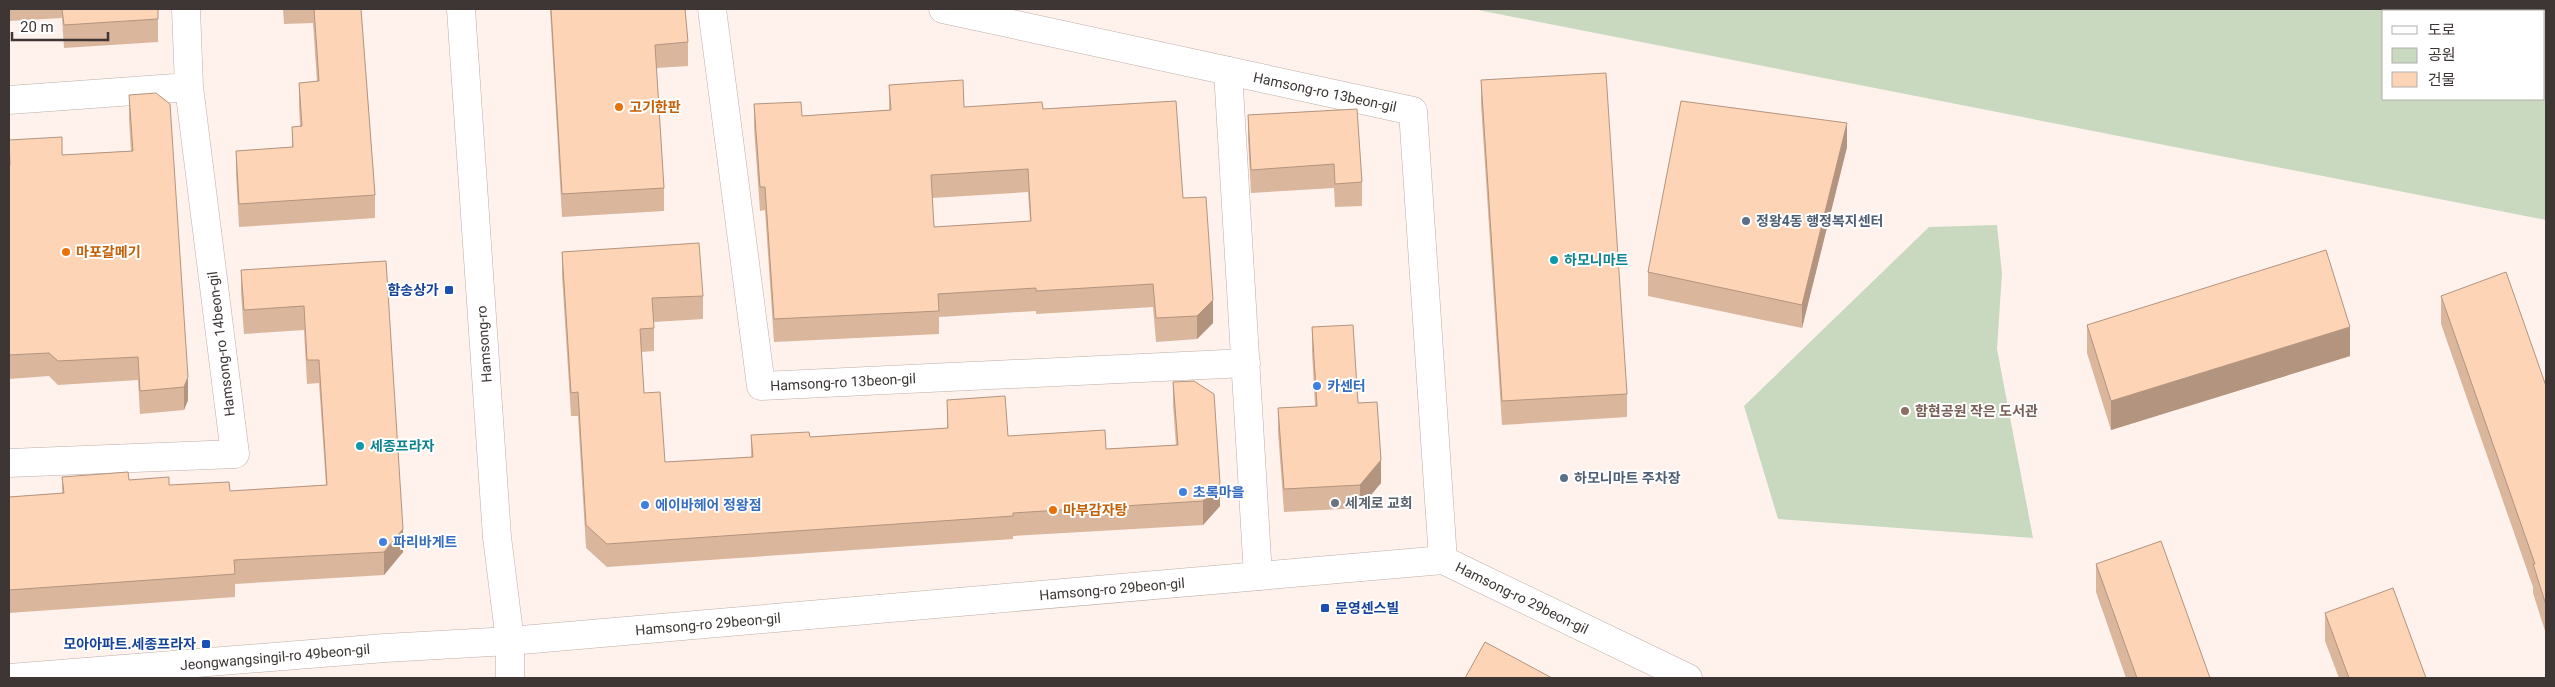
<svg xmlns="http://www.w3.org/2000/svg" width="2555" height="687" viewBox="0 0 2555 687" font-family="Roboto,'Noto Sans KR',sans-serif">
<rect width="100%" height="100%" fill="#fff1ec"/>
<path fill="#c8d9bf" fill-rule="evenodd" d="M1473,9H2546V220ZM2384,11H2544V99H2384Z
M1997,225L2002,273L1997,349L2033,538L1778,519L1744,406L1929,227Z"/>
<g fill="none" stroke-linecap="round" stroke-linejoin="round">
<g stroke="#bdada6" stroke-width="29">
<path id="minor" d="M712,9L761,386L1246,363
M1228,71L1258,576
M9,100L189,87
M9,463L235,454L189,87L186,9"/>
</g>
<g stroke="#bdada6" stroke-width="29">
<path id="tertiary" d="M943,9L1413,111L1443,560
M10,678L385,648L510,641L1443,560L1688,678"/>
</g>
<g stroke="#bdada6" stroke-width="29">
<path id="secondary" d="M461,9L497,537L510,641V678"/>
</g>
<use href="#minor" stroke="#fff" stroke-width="28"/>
<use href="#tertiary" stroke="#fff" stroke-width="28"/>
<use href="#secondary" stroke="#fff" stroke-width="28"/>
</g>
<path fill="#dab69d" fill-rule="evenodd" d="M9,9H158V42L64,48L62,18L9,21Z
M283,9H361L375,195V218L239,227L236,174V151L292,147V127L300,126L299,106V83L317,82L313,23L284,24Z
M550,9H685L688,42V66L656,68L664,188V211L562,217Z
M1481,80L1627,394V417L1502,425L1481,104Z
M889,85L964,107L1043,109L1183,198L1213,323L1197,339L1156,342L1153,307L1036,314V311L939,317V334L774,342L765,210L760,211L754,128V104L802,116L889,110ZM1028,192L1030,221L934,227L932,198Z
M129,95L188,400L184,410L140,414L138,380L58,385L49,376L9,379V140L62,155L131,151L129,119Z
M1357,109L1362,182V206L1335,207L1334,188L1251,193L1248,139V115Z
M1847,147L1802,328L1648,296V272Z
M562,252L703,296V319L654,322V351L641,352L644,393L665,462L751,457V435L810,437L947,428V400L1008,436L1106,449L1176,445L1173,405V382L1220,506L1203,525L1013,536V539L607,567L586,548L578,416H571L562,275Z
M386,261L403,552L384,575L235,584V597L9,613V497L62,493V477L129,480L169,485L230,491L326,485L319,383L307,384L304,330L244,334L241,293V270Z
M2441,296L2546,386V634L2533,593V587L2441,324Z
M2087,325L2350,356L2111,430L2087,353Z
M1312,327L1358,403L1381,483L1360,508L1284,512L1278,432V408L1315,406L1312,351Z
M2096,564L2210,678H2126L2096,592Z
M2325,613L2426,678H2339L2325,641Z"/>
<path fill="#b2947f" d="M1847,123V147L1802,328V305Z
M1213,300V323L1197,339V316Z
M2350,327V356L2111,430V401Z
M188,377V400L184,410V387Z
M1381,460V483L1360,508V485Z
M1220,483V506L1203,525V501Z
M403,529V552L384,575V552Z"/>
<path fill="#fed4b6" stroke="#b2947f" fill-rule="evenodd" d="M62,9H158V19L64,25Z
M314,9H361L375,195L239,204L236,151L293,147L292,127L302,126L299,83L319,81Z
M551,9H685L688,42L655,45L664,188L562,194Z
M1606,73L1627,394L1502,401L1481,80Z
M963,80L964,107L1042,102L1043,109L1176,101L1183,198L1206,197L1213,300L1197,316L1156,318L1153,284L1036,291V288L938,294L939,311L774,319L765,187H760L754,104L801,102L802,116L891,110L889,85ZM1028,169L1031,221L934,227L931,175Z
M156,93L170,104L188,377L184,387L140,391L138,357L58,361L49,353L9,355V165H10L9,140L62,137V155L133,151L129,95Z
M1681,101L1847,123L1802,305L1648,272Z
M1357,109L1362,182L1335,184L1334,164L1251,170L1248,115Z
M699,243L703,296L652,298L654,328L640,329L644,393L660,392L665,462L753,457L751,435L809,432L810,437L948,428L947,400L1005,396L1008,436L1105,430L1106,449L1178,445L1173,382L1194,381L1214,394L1220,483L1203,501L1013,513V516L607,544L586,525L578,392L571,393L562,252Z
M2326,250L2350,327L2111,401L2087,325Z
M386,261L403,529L384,552L234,560L235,574L9,590V497L64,493L62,477L128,472L129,480L169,477V485L229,482L230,491L327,485L319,360H307L304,306L244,310L241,270Z
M2506,272L2546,386V605L2533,564H2535L2441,296Z
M1353,325L1358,403L1377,402L1381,460L1360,485L1284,489L1278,408L1317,406L1312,327Z
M2161,541L2210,678H2137L2096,564Z
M2393,588L2426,678H2349L2325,613Z
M1485,642L1552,678H1465Z"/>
<g fill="#e8710a" stroke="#fff" stroke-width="2">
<circle cx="619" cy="107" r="5"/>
<circle cx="66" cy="252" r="5"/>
<circle cx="1053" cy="510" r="5"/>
</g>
<g fill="#5c6f8a" stroke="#fff" stroke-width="2">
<circle cx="1746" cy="221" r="5"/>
<circle cx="1564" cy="478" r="5"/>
</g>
<g fill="#0f9aa8" stroke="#fff" stroke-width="2">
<circle cx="1554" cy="260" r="5"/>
<circle cx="360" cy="446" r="5"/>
</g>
<g fill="#1a4fb4" stroke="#fff" stroke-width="2">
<rect x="444" y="285" width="10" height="10" rx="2.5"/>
<rect x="1320" y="603" width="10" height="10" rx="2.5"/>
<rect x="201" y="639" width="10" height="10" rx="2.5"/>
</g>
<g fill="#3f7fe0" stroke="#fff" stroke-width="2">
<circle cx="1317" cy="386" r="5"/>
<circle cx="1183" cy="492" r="5"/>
<circle cx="645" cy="505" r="5"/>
<circle cx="383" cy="542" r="5"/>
</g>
<circle fill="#8d6e63" stroke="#fff" stroke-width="2" cx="1905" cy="411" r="5"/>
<circle fill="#6b7280" stroke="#fff" stroke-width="2" cx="1335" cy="503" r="5"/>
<g text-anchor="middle" stroke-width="4" stroke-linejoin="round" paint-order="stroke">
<g font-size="14" fill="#3d3634" stroke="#fff">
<text transform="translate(1325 92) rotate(12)" y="5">Hamsong-ro 13beon-gil</text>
<text transform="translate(221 344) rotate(-97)" y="5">Hamsong-ro 14beon-gil</text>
<text transform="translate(484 344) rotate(-94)" y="5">Hamsong-ro</text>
<text transform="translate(843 382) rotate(-3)" y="5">Hamsong-ro 13beon-gil</text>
<text transform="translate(1112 589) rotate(-5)" y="5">Hamsong-ro 29beon-gil</text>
<text transform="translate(1522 598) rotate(26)" y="5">Hamsong-ro 29beon-gil</text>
<text transform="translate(708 624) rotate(-5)" y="5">Hamsong-ro 29beon-gil</text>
<text transform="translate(275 657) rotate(-5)" y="5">Jeongwangsingil-ro 49beon-gil</text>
</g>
<g font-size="14" font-weight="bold" fill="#c56008" stroke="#fff" text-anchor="start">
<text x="629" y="112">고기한판</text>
<text x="76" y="257">마포갈메기</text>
<text x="1063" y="515">마부감자탕</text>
</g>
<g font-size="14" font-weight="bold" fill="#4e5e75" stroke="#fff" text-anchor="start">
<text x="1756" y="226">정왕4동 행정복지센터</text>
<text x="1574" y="483">하모니마트 주차장</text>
</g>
<g font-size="14" font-weight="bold" fill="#0d838f" stroke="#fff" text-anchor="start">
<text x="1564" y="265">하모니마트</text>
<text x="370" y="451">세종프라자</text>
</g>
<g font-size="14" font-weight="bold" fill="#164399" stroke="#fff" text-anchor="end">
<text x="439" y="295">함송상가</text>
<text x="1335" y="613" text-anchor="start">문영센스빌</text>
<text x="196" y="649">모아아파트.세종프라자</text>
</g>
<g font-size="14" font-weight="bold" fill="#366cbe" stroke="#fff" text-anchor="start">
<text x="1327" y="391">카센터</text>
<text x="1193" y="497">초록마을</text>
<text x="655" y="510">에이바헤어 정왕점</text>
<text x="393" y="547">파리바게트</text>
</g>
<g font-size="14" font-weight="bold" fill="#785e54" stroke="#fff" text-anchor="start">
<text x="1915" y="416">함현공원 작은 도서관</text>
</g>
<g font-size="14" font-weight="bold" fill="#5b616d" stroke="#fff" text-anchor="start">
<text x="1345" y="508">세계로 교회</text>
</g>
</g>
<rect width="2555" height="687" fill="none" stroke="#3d3634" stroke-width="20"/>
<rect x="2382" y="10" width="162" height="90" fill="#ffffff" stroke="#b1afae"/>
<rect x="2392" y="26" width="25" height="8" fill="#ffffff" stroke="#b1afae"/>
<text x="2428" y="35" font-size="15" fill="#3d3634">도로</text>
<rect x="2392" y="48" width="25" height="15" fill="#c8d9bf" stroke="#b1afae"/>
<text x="2428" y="60" font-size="15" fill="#3d3634">공원</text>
<rect x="2392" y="72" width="25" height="15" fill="#fed4b6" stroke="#b1afae"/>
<text x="2428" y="85" font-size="15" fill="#3d3634">건물</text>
<path d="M12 32v8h96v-8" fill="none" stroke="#3d3634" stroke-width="2.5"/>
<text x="20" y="32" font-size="15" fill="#3d3634" stroke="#ffffff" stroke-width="4" paint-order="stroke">20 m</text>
</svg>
